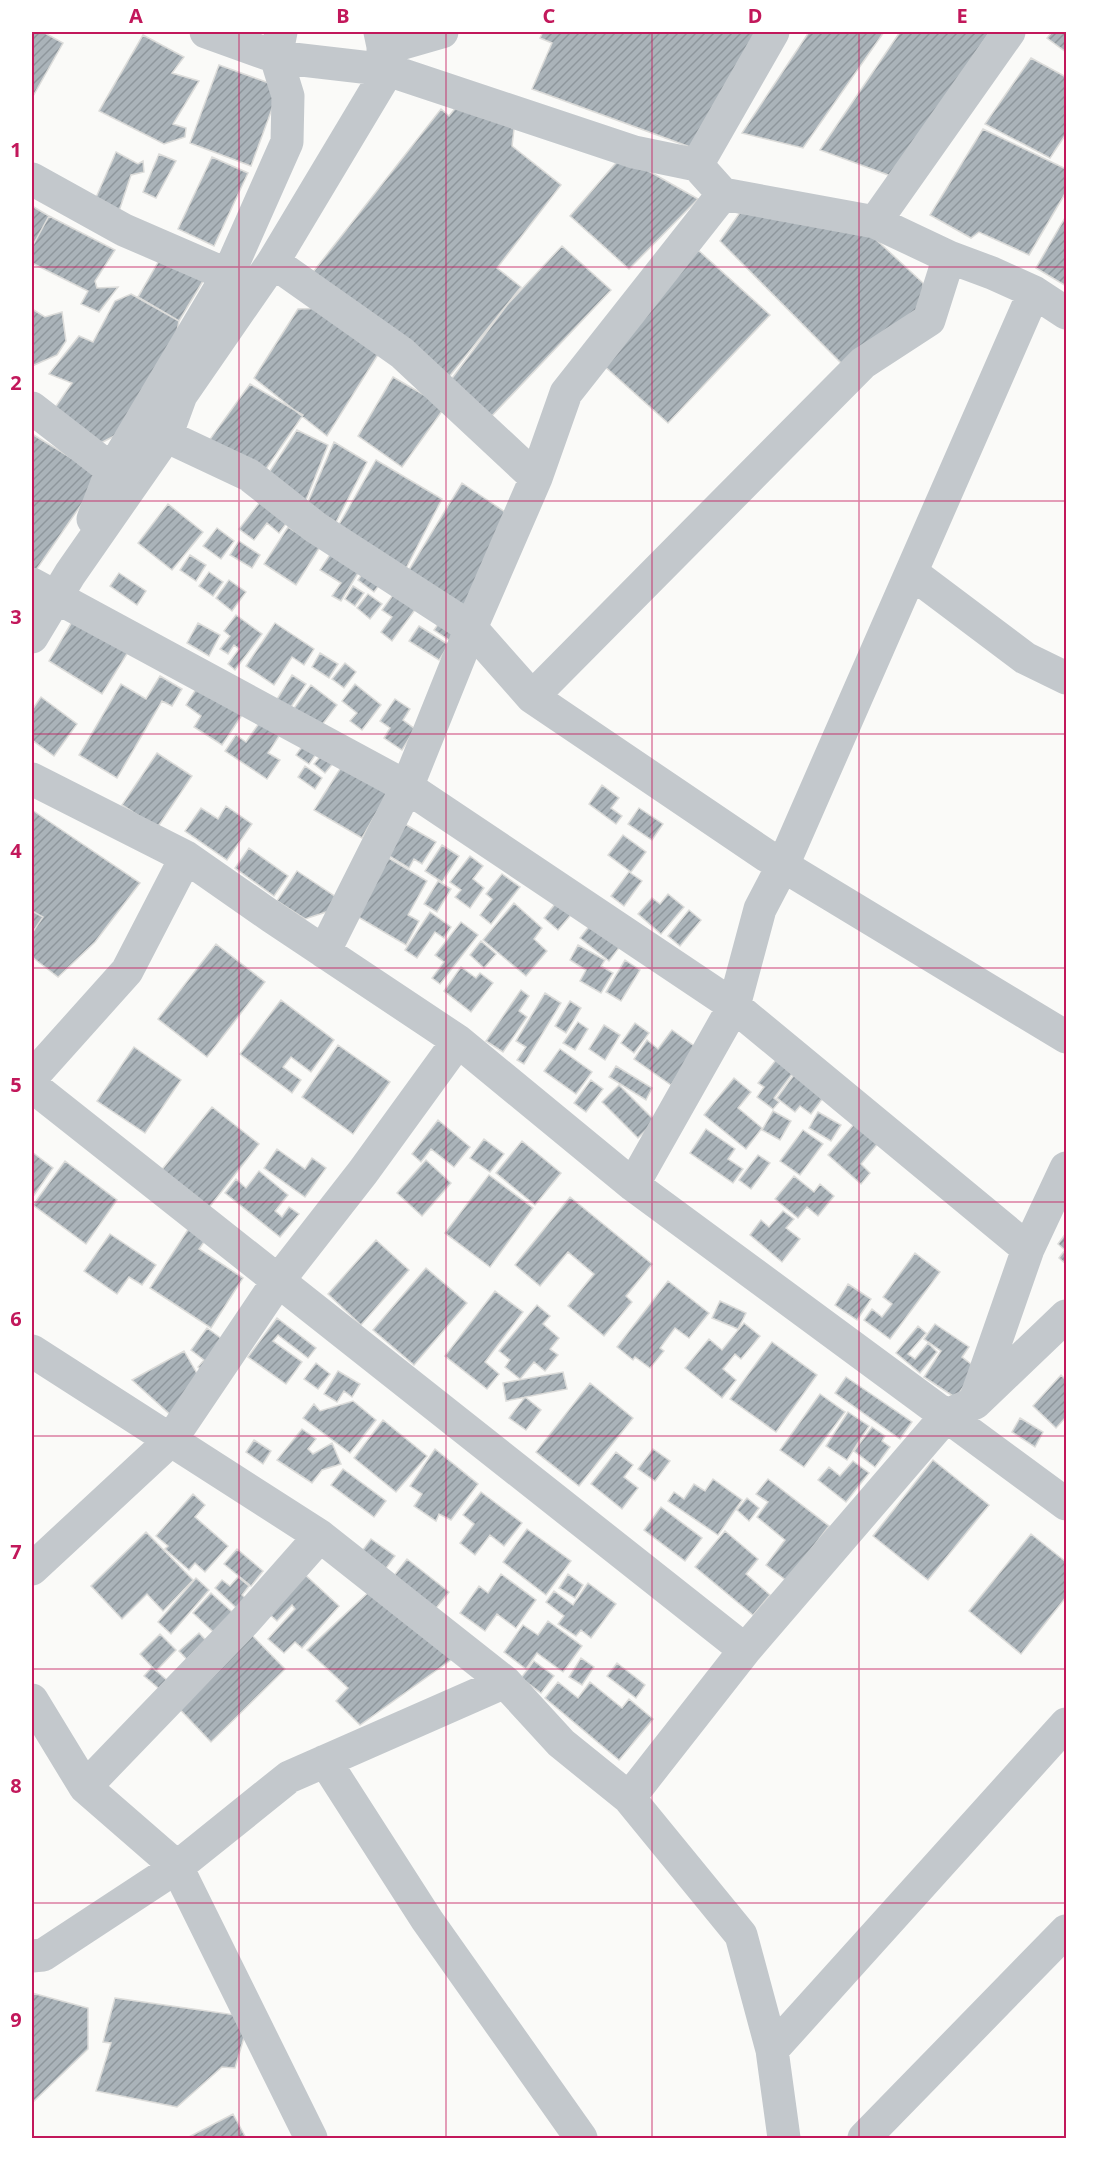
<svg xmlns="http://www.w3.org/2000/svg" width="1098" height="2170" viewBox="0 0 1098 2170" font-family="'Noto Sans',sans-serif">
<defs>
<pattern id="building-hatch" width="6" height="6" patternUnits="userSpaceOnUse" patternTransform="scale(1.5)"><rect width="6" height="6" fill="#aab3b9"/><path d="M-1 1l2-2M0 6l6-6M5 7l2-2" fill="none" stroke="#8e969c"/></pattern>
</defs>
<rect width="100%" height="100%" fill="#fafaf8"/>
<path fill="url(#building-hatch)" stroke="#dcdcda" stroke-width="1.5" d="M32,32H43L63,43L32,98Z
M543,32H760L690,147L532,89L552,43L540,38Z
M809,32H884L803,148L742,133Z
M900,32H990L891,176L820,150Z
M1052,32H1066V52L1047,38Z
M143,35L184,57L172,73L199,81L173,124L186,128L185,137L164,144L99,111Z
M1031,58L1066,77V134L1050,158L985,124Z
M219,65L280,87L251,166L190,143Z
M461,101L514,129L512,146L561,185L497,268L521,287L444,383L310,276L441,109L449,116Z
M983,129L1066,169V192L1029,255L979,232L971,238L930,215Z
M116,152L138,164L143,161L144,172L131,175L119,211L94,202Z
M159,154L176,161L156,198L143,192Z
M622,156L698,199L629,269L570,216Z
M212,157L248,173L214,246L178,229Z
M746,204L857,222L923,283L926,314L847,369L720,241Z
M32,206L49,216L32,247Z
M49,216L115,250L95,281L97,288L118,287L99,312L81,304L88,291L32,263V247Z
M1066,216V286L1036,268Z
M562,246L611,290L487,421L450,381L507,305Z
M698,250L770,315L668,423L602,364Z
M164,252L206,276L179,321L138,297Z
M131,294L179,321L175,341L124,431L93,447L50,415L72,383L49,374L79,336L93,342L115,301Z
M331,308L381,350L327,436L254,378L298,309Z
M32,309L45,317L62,312L66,341L57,355L32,366Z
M393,377L445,407L402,467L358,436Z
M250,384L303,415L257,482L208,442Z
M297,430L328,445L304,505L264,480Z
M32,434L101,476L34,573L32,570Z
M334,442L367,462L332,530L305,509Z
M376,460L442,499L403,574L337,528Z
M462,483L514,518L462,612L404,578Z
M264,497L291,517L279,533L267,523L254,540L239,529Z
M168,504L203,532L172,570L138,543Z
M288,527L320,547L296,585L264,564Z
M217,528L234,541L221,559L203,546Z
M239,541L260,555L252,568L230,555Z
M335,547L363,565L341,601L332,596L341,583L320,570Z
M190,555L206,565L196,581L180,570Z
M369,564L386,576L374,592L358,580Z
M209,572L223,582L213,596L199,586Z
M119,573L146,591L137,605L110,586Z
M229,580L246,592L232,611L216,598Z
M353,586L364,593L355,606L345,599Z
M399,587L420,603L392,641L381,632L392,617L382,610Z
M368,594L382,604L370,619L357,608Z
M445,614L462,626L452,642L434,630Z
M76,615L130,649L102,694L49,661Z
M236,615L262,634L235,670L228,664L239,649L234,645L228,654L220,649L230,636L224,631Z
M198,623L220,635L209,656L187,643Z
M275,623L314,649L304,665L292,657L274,685L246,666Z
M419,626L449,645L439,660L409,641Z
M320,653L338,664L329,678L312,667Z
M345,663L356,672L344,688L332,679Z
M292,675L306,684L287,713L274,704Z
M160,676L182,689L172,706L162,701L117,778L79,755L121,684L146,699Z
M355,684L381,705L362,730L350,721L357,713L342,701Z
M311,685L337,705L315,734L289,715Z
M198,686L248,706L222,745L194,727L201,716L186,705Z
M41,697L77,724L54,756L32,740V710Z
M395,699L410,709L403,720L415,729L402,750L384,738L390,728L380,721Z
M262,719L281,733L268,753L280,760L267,779L225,751L236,735L246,742Z
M310,735L323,744L309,764L296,755Z
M157,753L192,776L157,828L122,805Z
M323,753L334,762L325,773L314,764Z
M305,766L322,778L315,789L298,777Z
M342,766L388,793L362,838L314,810Z
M602,785L619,798L611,808L622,816L616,824L589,804Z
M226,806L252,824L227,860L185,831L201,808L218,819Z
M639,808L663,824L652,840L628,824Z
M32,810L140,883L95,942L58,977L32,957Z
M403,823L436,842L422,864L414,859L409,868L386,854Z
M623,835L646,852L631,872L608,855Z
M442,845L459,856L442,882L425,871Z
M249,848L288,876L274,896L235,868Z
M470,856L483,866L473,879L484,888L470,908L455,897L461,890L450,882Z
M387,857L427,881L408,915L419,921L406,945L353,914Z
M297,871L339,899L329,911L305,919L277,901Z
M629,872L642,881L624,906L611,896Z
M502,874L520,887L491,924L480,915L492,899L486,894Z
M438,881L451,889L437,912L424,904Z
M668,894L684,907L661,934L638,914L652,898L660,904Z
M559,899L574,911L558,930L544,918Z
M514,903L542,928L534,939L547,951L526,976L483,940Z
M689,910L701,920L680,946L668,936Z
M32,911L43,917L32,933Z
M430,912L451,927L444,938L435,932L417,958L405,950Z
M598,915L627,937L609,961L580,938Z
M461,922L478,935L440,984L432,978L444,962L435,955Z
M481,941L496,954L484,968L470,955Z
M216,944L265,982L207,1057L158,1019Z
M578,945L605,960L601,966L613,973L601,993L580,981L586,970L570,960Z
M625,960L640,970L621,1001L606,992Z
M461,967L476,978L480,973L493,983L471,1012L444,991Z
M521,990L529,996L519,1011L527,1017L503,1052L486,1041Z
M545,993L561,1003L524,1064L517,1060L526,1047L516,1041Z
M281,1000L334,1040L311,1072L291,1057L283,1067L301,1080L292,1093L240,1054Z
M570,1001L581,1008L566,1033L555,1026Z
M578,1022L588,1029L575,1050L563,1043Z
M635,1023L649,1033L634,1053L621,1043Z
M604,1025L620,1035L605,1060L589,1049Z
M672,1030L697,1048L671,1085L634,1059L647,1040L658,1049Z
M338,1045L390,1082L353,1134L302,1097Z
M134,1047L181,1080L145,1133L97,1101Z
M560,1049L592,1072L576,1094L544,1071Z
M779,1056L796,1069L774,1098L779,1102L773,1109L757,1097L764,1087L758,1083Z
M616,1066L652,1088L646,1100L609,1077Z
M796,1072L826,1094L811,1114L800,1106L795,1112L777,1098Z
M734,1078L751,1092L738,1108L762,1128L746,1149L704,1115Z
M591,1080L603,1089L586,1112L574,1103Z
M619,1085L655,1121L638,1138L602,1102Z
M212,1107L259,1144L207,1210L160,1172Z
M773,1111L791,1121L780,1140L762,1130Z
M818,1112L841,1125L831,1141L809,1128Z
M861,1116L884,1136L861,1164L870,1173L861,1184L828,1155Z
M438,1120L470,1147L454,1167L431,1149L421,1162L412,1154Z
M706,1129L735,1149L728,1159L743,1169L733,1183L690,1153Z
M803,1130L823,1144L800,1175L780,1161Z
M484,1139L504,1154L490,1172L470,1158Z
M522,1141L561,1173L535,1205L496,1173Z
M277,1149L305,1169L312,1158L326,1168L305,1197L264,1168Z
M32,1152L53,1168L32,1198Z
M758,1155L770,1163L751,1189L739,1180Z
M426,1160L451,1183L422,1216L397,1193Z
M65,1161L117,1200L86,1244L33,1205Z
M259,1171L288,1195L275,1211L282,1217L289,1207L299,1214L280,1237L225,1193L236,1179L246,1188Z
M489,1175L533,1208L490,1267L445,1233Z
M794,1176L814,1192L820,1184L834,1196L818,1216L807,1207L798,1218L775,1199Z
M570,1197L652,1264L626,1296L632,1302L604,1336L568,1306L594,1274L568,1252L540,1286L515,1265Z
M783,1211L794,1219L786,1228L800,1239L782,1262L750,1235L761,1220L769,1227Z
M189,1228L206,1239L199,1249L243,1278L211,1328L150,1288Z
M1066,1233V1264L1059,1258L1065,1250L1058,1244Z
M110,1234L156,1265L142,1285L129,1277L117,1294L84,1271Z
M376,1240L409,1270L361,1325L328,1294Z
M915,1253L940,1272L890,1339L864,1320L872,1309L882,1317L892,1304L883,1297Z
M426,1268L467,1303L414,1365L373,1330Z
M668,1281L709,1313L689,1338L675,1328L660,1348L664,1351L650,1368L635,1357L633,1360L617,1347Z
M848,1284L871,1299L857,1320L835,1305Z
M495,1291L523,1312L485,1362L499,1374L487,1389L445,1356Z
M720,1301L746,1313L738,1329L712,1318Z
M537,1305L550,1316L543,1324L559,1338L550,1349L558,1355L545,1371L534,1362L520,1379L505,1367L510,1360L499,1351Z
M277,1318L316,1348L308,1358L278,1335L273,1341L302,1362L286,1384L248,1357Z
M744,1323L760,1336L741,1359L735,1354L723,1369L736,1380L722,1398L685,1368L709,1339L722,1350Z
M935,1324L969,1347L962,1357L976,1368L956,1398L924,1377L941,1351L924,1339Z
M918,1326L926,1333L908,1354L915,1359L928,1343L937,1352L920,1373L896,1353Z
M207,1328L222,1339L209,1375L198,1367L204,1360L191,1350Z
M772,1342L817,1375L776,1432L730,1399Z
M184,1351L199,1377L173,1417L132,1380Z
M316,1363L330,1374L318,1389L304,1379Z
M338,1371L360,1384L352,1397L344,1391L337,1402L324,1394Z
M563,1372L567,1389L506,1401L503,1383Z
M1061,1375L1066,1380V1417L1056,1428L1033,1406Z
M846,1377L912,1422L900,1439L835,1393Z
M590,1383L633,1418L579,1486L536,1452Z
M820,1394L845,1412L804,1467L780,1450Z
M525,1397L541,1410L526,1430L509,1418Z
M353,1401L376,1420L350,1453L303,1418L314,1404L320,1411Z
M848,1412L869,1426L847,1460L826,1446Z
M1020,1418L1043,1432L1035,1447L1012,1432Z
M383,1420L427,1456L396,1492L354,1458Z
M872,1427L885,1436L882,1441L890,1447L875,1467L854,1451Z
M302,1429L316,1439L308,1449L313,1454L332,1443L341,1464L322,1470L312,1483L277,1460Z
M254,1440L271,1451L263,1464L246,1452Z
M435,1449L478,1484L451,1520L439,1514L436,1521L414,1506L422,1494L410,1486Z
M653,1449L670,1461L655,1481L638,1469Z
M616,1452L633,1465L624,1477L638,1488L622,1509L591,1484Z
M933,1460L989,1505L928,1580L873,1536Z
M853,1461L869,1473L846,1502L818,1480L829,1467L840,1476Z
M343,1469L386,1501L374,1517L331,1485Z
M713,1479L742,1500L718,1535L668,1501L674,1492L684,1499L694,1484L705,1491Z
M768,1479L829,1526L787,1581L766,1565L785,1540L757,1517L768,1502L756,1494Z
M481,1492L522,1523L504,1546L490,1535L475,1555L460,1543L474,1524L463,1515Z
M193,1494L205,1505L195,1517L228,1546L205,1572L195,1563L189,1570L165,1549L168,1546L156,1536Z
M747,1498L759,1508L749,1521L737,1510Z
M661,1507L702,1538L685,1561L644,1530Z
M527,1529L571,1561L546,1595L503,1562Z
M725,1531L758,1559L746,1574L770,1595L753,1615L695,1567Z
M146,1532L193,1580L163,1611L147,1594L122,1619L91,1586Z
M1031,1534L1066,1562V1597L1021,1654L969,1611Z
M371,1539L395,1556L386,1568L362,1551Z
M237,1549L263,1571L251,1586L224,1564Z
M407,1559L449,1592L431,1614L390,1581Z
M302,1572L339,1606L302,1648L295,1642L284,1653L268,1639L295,1609L292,1605L277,1621L267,1612Z
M501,1574L536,1600L516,1628L497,1614L485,1631L460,1613L479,1586L488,1593Z
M568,1574L583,1585L575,1598L559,1588Z
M238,1577L249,1586L242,1595L255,1607L246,1617L215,1588L222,1580L230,1586Z
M196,1578L209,1590L171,1634L158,1622Z
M588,1583L616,1604L591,1638L581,1630L576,1636L558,1624L564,1616L546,1602L554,1591L573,1605Z
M370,1591L455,1657L360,1725L336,1701L348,1688L307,1650Z
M211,1593L241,1620L223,1641L193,1613Z
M548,1621L582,1646L563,1672L537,1653L526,1669L504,1652L523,1625L538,1635Z
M244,1627L285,1669L211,1742L170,1699Z
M199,1633L213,1648L194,1667L179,1651Z
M160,1634L176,1650L156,1671L140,1654Z
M581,1658L594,1667L582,1685L569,1677Z
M534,1661L554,1676L541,1693L521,1678Z
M617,1663L645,1685L636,1698L607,1676Z
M152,1667L170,1683L163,1692L144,1676Z
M558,1682L578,1698L590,1682L622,1708L629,1699L653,1719L619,1760L545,1698Z
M32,1993L88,2008V2049L32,2103Z
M115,1998L250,2017L235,2068L222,2067L177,2107L96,2091L111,2043L103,2042Z
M233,2114L246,2138H187Z"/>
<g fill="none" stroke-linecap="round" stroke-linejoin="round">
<path stroke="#c3c8cc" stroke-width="33" d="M206,32L276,57L388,70L634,152L697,165L723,194L875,222L949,257L992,273L1034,292L1066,313
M383,49L442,32
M697,165L773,32
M32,179L124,230L228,275
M875,222L1009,32
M273,262L402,353L536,478
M32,408L112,470
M166,436L249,475L315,527L471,628L532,697L767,856L1066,1037
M93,519L112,470L228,275L287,142L288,96L276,57L281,32
M912,573L1025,658L1066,678
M32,584L407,787L734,1006L1028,1249
M32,637L70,574L166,436L181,395L273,262L388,70L380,32
M532,697L863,363L929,320L949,257
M32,779L186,857L272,917L458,1041L633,1185L1066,1504
M324,952L407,787L471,628L536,478L566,393L723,194
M32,1077L127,971L186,857
M32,1086L745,1650
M633,1185L734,1006L760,909L783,865L1034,292
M32,1351L320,1536L505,1682L561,1743L629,1798L741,1935L772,2050L784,2138
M976,1398L1028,1249L1066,1168
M32,1569L170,1441L278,1281L363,1172L458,1041
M32,1700L85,1787L177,1867L311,2138
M325,1761L427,1920L581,2138
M85,1787L244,1622L320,1536
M629,1798L745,1650L947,1415L975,1403L1066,1316
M32,1956L43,1955L177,1867L289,1777L505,1682
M772,2050L1066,1724
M864,2138L1066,1931"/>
</g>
<path fill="none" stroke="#c2185b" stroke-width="1.5" stroke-opacity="0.55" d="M239,32V2138M446,32V2138M652,32V2138M859,32V2138M32,267H1066M32,501H1066M32,734H1066M32,968H1066M32,1202H1066M32,1436H1066M32,1669H1066M32,1903H1066"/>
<rect width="1098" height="2170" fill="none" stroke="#ffffff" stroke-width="66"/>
<rect x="33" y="33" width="1032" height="2104" fill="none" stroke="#c2185b" stroke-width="2"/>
<g font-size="20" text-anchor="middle" font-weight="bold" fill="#c2185b">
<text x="136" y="23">A</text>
<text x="343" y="23">B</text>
<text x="549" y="23">C</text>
<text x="755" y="23">D</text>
<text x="962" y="23">E</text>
<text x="16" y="157">1</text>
<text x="16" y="390">2</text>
<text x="16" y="624">3</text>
<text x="16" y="858">4</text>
<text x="16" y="1092">5</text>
<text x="16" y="1326">6</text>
<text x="16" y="1559">7</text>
<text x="16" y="1793">8</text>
<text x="16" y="2027">9</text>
</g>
</svg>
